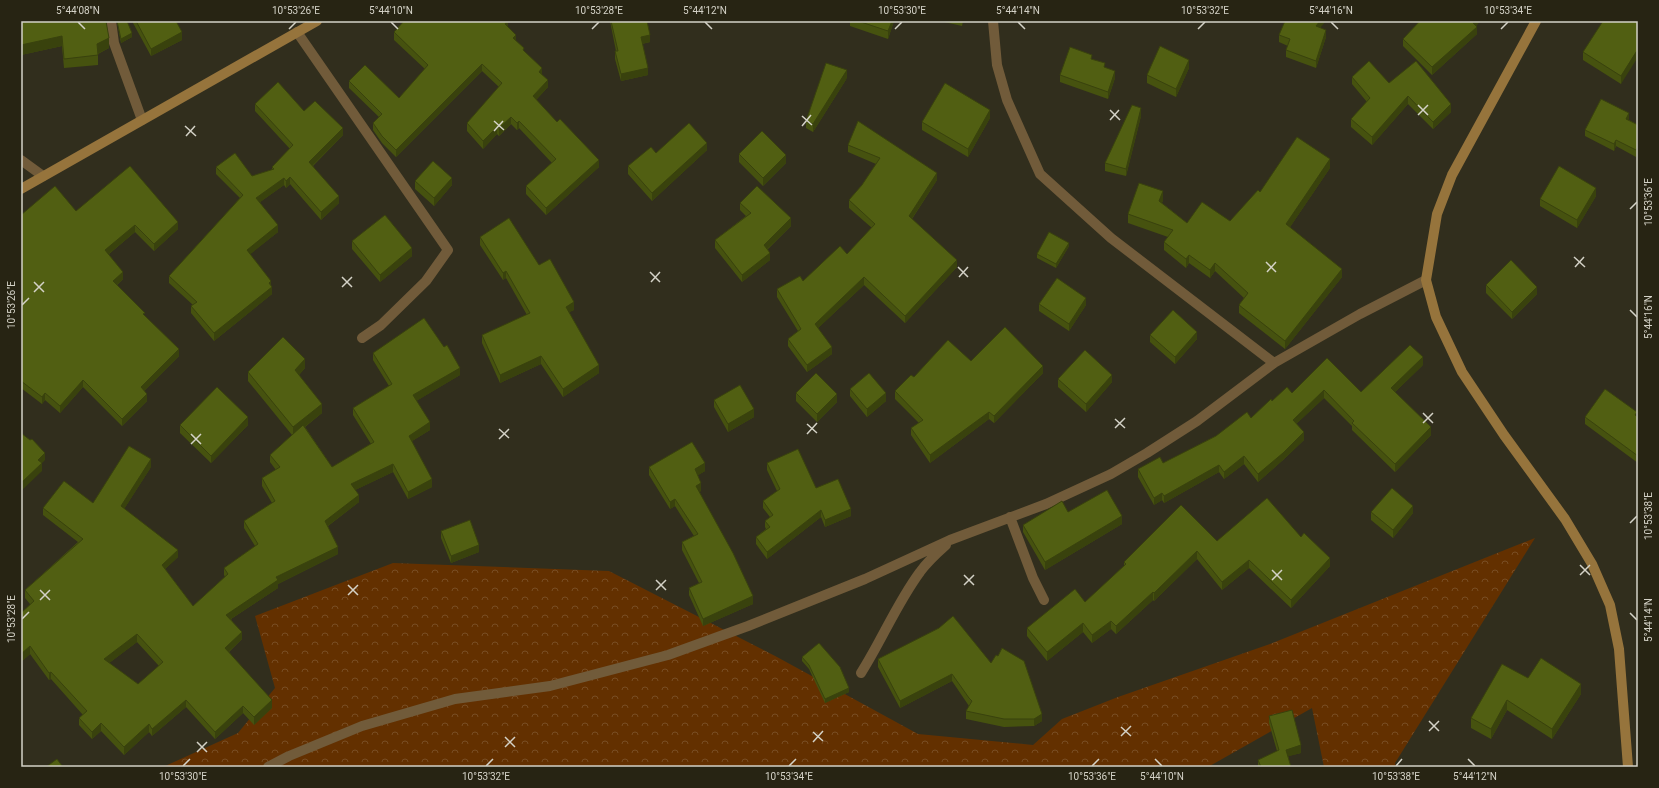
<svg xmlns="http://www.w3.org/2000/svg" width="1659" height="788" viewBox="0 0 1659 788" font-family="Roboto,sans-serif">
<defs>
<pattern id="forest-crowns" width="20" height="18" patternUnits="userSpaceOnUse"><rect width="20" height="18" fill="#633000"/><path d="M2 6a3 3 0 1 1 6 0M12 15a3 3 0 1 1 6 0" fill="none" stroke="#784d24"/></pattern>
</defs>
<rect width="100%" height="100%" fill="#312e1d"/>
<path fill="url(#forest-crowns)" d="M1535,538L1395,763L1396,767H1324L1312,708L1208,767H163L238,733L275,688L255,616L393,563L609,571L777,657L918,734L1033,745L1062,719L1118,697L1270,644Z"/>
<g fill="none" stroke-linecap="round" stroke-linejoin="round">
<path stroke="#715b3a" stroke-width="10" d="M111,21L114,43L142,120
M993,21L997,65L1007,100L1040,174L1111,238L1274,363
M297,32L448,250L426,281L381,325L362,338
M21,160L43,176
M1010,517L1033,578L1044,600
M861,673C882,640 897,603 920,572C927,562 937,553 946,545
M268,767L289,756L362,726L455,699L550,686L668,655L748,626L865,579L950,540L1046,504L1111,474L1147,453L1197,421L1274,363L1360,314L1426,280"/>
<path stroke="#96743c" stroke-width="10" d="M1536,21L1452,175L1437,214L1426,280L1436,317L1462,372L1504,435L1565,519L1592,564L1610,605L1619,649L1628,767
M21,189L317,21"/>
</g>
<path fill="#46520f" fill-rule="evenodd" d="M21,21L109,48L98,54V65L64,68L62,46L21,55Z
M117,21H127L132,37L121,43Z
M133,21H176L182,40L151,56L133,23Z
M508,21V27L516,41L542,75L548,87L536,100L599,167L546,215L526,194V186L552,163L519,128L517,130L511,124L499,136L497,134L483,149L467,131V123L499,87L482,71L396,157L382,143L373,130V123L379,117L349,88V81L399,98L425,69L394,40V32Z
M610,21H647L650,42L642,44L648,75L621,81L615,59V51H616Z
M850,21H894L888,39L850,26Z
M940,21H963L962,26Z
M1418,21H1480L1476,26L1477,34L1432,75L1403,46V39L1418,23Z
M1638,21L1621,84L1583,60V52Z
M1320,28L1326,37L1316,68L1286,57V50L1288,46L1279,42V35Z
M1092,59L1105,68L1115,78L1108,99L1060,82V75Z
M1189,68L1176,97L1147,83V75Z
M1352,77L1389,83L1451,112L1433,129L1408,104L1372,145L1351,127V119L1367,102L1352,84Z
M847,78L813,132L806,128V121Z
M255,104L304,111L343,135L313,166L339,203L321,220L290,184L286,188L284,185L260,202L278,232L250,254L271,286L272,294L214,341L191,313V306L193,305L169,283V276L240,198L216,174V167L252,176L272,170V167L290,149L255,111Z
M1141,116L1126,176L1105,171V163Z
M990,118L968,157L922,130V122Z
M1629,120L1638,125L1636,157L1616,146L1614,151L1585,136V130Z
M848,145L937,180L912,219L957,267L905,323L864,285L818,328L832,354L807,372L788,346V339L798,331L777,297V289L803,281L847,254L872,228L849,208V200L862,185L876,164L848,152Z
M707,150L652,201L628,174V166L656,153Z
M739,154L786,163L763,186L739,162Z
M1330,168L1290,227L1342,277L1285,349L1239,313V305L1244,298L1215,271L1210,278L1189,263L1186,268L1164,250V242L1168,237L1128,223V214L1163,200L1162,203L1187,223L1230,221L1260,192Z
M415,181L452,185L434,206L415,189Z
M1596,196L1577,228L1540,206V199Z
M740,203L791,226L768,249L770,260L742,282L715,248V240L746,216L740,210Z
M76,211L178,229L154,251L135,232L109,254L123,279L117,285L145,316L179,356L144,391L147,401L122,426L83,387L60,413L45,400L42,404L21,388V215Z
M480,237L539,265L574,310L569,312L599,373L563,397L541,364L500,383L482,343V335L527,315L506,278L503,280L480,245Z
M352,241L412,256L380,282L352,249Z
M1069,246L1056,268L1037,258V254Z
M1486,285L1537,294L1512,319L1486,293Z
M1039,304L1086,305L1069,331L1039,311Z
M1150,335L1197,339L1175,364L1150,342Z
M373,353L460,375L416,401L430,430L412,441L432,487L408,499L393,472L355,490L359,502L328,526L338,554L278,584V588L231,619L242,639L229,652L272,708L254,725L243,713L215,739L186,707L152,736L149,732L124,755L101,731L92,739L79,725V718L83,715L51,679L49,680L30,654L21,662L30,604L25,598V590L78,542L43,515V508L93,503L151,467L124,509L178,557L165,569L193,606L225,577L224,575V568L255,546L244,528V521L272,503L262,486V478L276,470L270,462V455L292,435L248,381V372L305,368L299,375L322,413L305,427L332,467L371,444L353,415V408L389,386L373,360ZM137,642L159,666L138,684L109,663Z
M1327,358L1361,392L1423,365L1395,392L1431,435L1395,472L1352,430V426L1324,398L1296,424L1304,440L1283,460L1258,482L1244,464L1224,479L1219,472L1164,503L1162,500L1154,505L1138,477V469L1163,463L1251,418L1272,401L1292,393Z
M971,361L1043,373L994,423L989,419L930,463L911,435V428L919,423L895,399V391L914,377Z
M1058,379L1112,382L1086,412L1058,387Z
M850,389L886,401L867,417L850,396Z
M796,393L837,402L817,422L796,401Z
M714,400L754,417L728,432L714,407Z
M1637,416L1638,417V463L1585,424V417Z
M180,425H248L211,463L180,433Z
M767,463L816,488L851,516L825,527L821,517L767,559L756,544V537L766,529L765,527V521L770,517L763,508V501L777,491L767,470Z
M649,467L705,471L698,475L701,491L699,492L753,604L703,626L689,595V588L699,583L682,550V542L694,536L675,506L670,509L649,475Z
M1068,512L1122,524L1045,570L1023,532V525Z
M1371,512L1413,513L1393,538L1371,520Z
M441,531L479,552L451,563L441,538Z
M1301,537L1330,566L1291,608L1249,568L1222,590L1197,559L1154,601L1153,600L1116,634L1111,629L1092,643L1083,632L1047,661L1027,636V628L1085,602L1124,566V562L1217,541Z
M802,657L849,692L825,703L809,669L802,661Z
M878,659L991,663L1042,721L1034,726L1004,727L966,719V711L969,706L952,681L900,708L878,667Z
M1528,678L1581,694L1552,739L1507,710L1491,739L1471,728V718Z
M1269,716L1301,753L1288,756L1291,767H1258V760L1277,751L1269,723Z"/>
<path fill="#39420d" d="M507,21H508V27L505,24Z
M892,21H894L888,39V31Z
M1320,21H1326L1316,33V26Z
M1474,21H1480L1473,30L1477,27V34L1432,75V67Z
M1326,30V37L1316,68V61Z
M182,32V40L151,56V49Z
M132,33V37L121,43V39Z
M516,35V43L513,38Z
M650,35V42L641,44V37Z
M62,36V46L21,55V45Z
M109,38V48L97,54V44Z
M1638,49V57L1621,84V76Z
M1189,60V68L1176,97V89Z
M482,64V71L396,157V150Z
M542,68V76L539,72Z
M648,68V75L621,81V74Z
M847,70V78L813,132V124Z
M1115,71V78L1108,99V92Z
M548,80V87L533,103V96Z
M1408,96V104L1372,145V137Z
M1451,104V112L1433,129V122Z
M1141,108V116L1126,176V169Z
M990,110V118L968,157V149Z
M1629,113V120L1626,119Z
M511,117V124L499,136V128Z
M519,121V128L517,130V123Z
M497,127V134L483,149V141Z
M343,128V135L309,169V162Z
M1616,140V146L1614,151V144Z
M707,143V150L652,201V193Z
M1638,147V153L1636,157V150Z
M786,155V163L763,186V178Z
M1330,159V168L1286,233V224Z
M599,160V167L546,215V208Z
M937,173V180L909,223V216Z
M290,177V184L286,188V181Z
M284,178V185L256,205V198Z
M452,178V185L434,206V198Z
M1596,188V196L1577,228V220Z
M1163,191V200L1159,210V201Z
M339,196V203L321,220V212Z
M791,218V226L764,252V245Z
M178,222V229L154,251V244Z
M135,225V232L105,257V250Z
M278,225V232L247,257V250Z
M1069,243V246L1056,268V264Z
M412,248V256L380,282V275Z
M770,253V260L742,282V275Z
M1189,255V263L1186,268V259Z
M957,260V267L905,323V316Z
M1215,263V271L1210,278V270Z
M1342,269V277L1285,349V341Z
M506,271V278L503,280V273Z
M123,272V279L113,288V281Z
M864,277V285L815,331V324Z
M271,281V288L272,287V294L214,341V333Z
M1537,287V294L1512,319V312Z
M1086,298V305L1069,331V324Z
M574,302V310L566,314V307Z
M1197,332V339L1175,364V357Z
M832,347V354L807,372V365Z
M179,349V356L141,394V387Z
M541,356V364L500,383V375Z
M1423,357V365L1391,396V388Z
M305,359V368L295,379V370Z
M599,365V373L563,397V389Z
M1043,366V373L994,423V416Z
M460,368V375L413,403V395Z
M1112,375V382L1086,412V404Z
M83,380V387L60,413V406Z
M1324,390V398L1293,427V420Z
M45,393V400L42,404V397Z
M886,393V401L867,417V409Z
M147,394V401L122,426V419Z
M837,394V402L817,422V414Z
M322,404V413L293,436V427Z
M754,409V417L728,432V424Z
M989,412V419L930,463V455Z
M248,417V425L211,463V456Z
M430,422V430L409,443V436Z
M1431,427V435L1395,472V464Z
M1304,432V440L1283,460L1258,482V474Z
M45,453V460L39,466L42,463V471L21,491V483L38,460Z
M1244,456V464L1224,479V472Z
M151,459V467L121,514V506Z
M705,463V471L695,477V469Z
M393,464V472L351,492V484Z
M1219,465V472L1164,503V496Z
M432,479V487L408,499V492Z
M701,483V491L696,494V486Z
M1162,493V500L1154,505V498Z
M359,495V502L325,528V521Z
M675,499V506L670,509V502Z
M1413,506V513L1393,538V530Z
M851,509V516L825,527V520Z
M821,510V517L767,559V552Z
M1122,516V524L1045,570V562Z
M479,545V552L451,563V556Z
M338,547V554L278,584V588L226,622V615L276,577Z
M178,550V557L162,572V565Z
M1197,551V559L1154,601V593Z
M1330,558V566L1291,608V600Z
M1249,560V568L1222,590V582Z
M1153,592V600L1116,634V626Z
M753,596V604L703,626V619Z
M1111,621V629L1092,643V635Z
M1083,623V632L1047,661V652Z
M242,632V639L225,655V648Z
M137,634V642L104,667V659Z
M30,646V654L21,662V654Z
M51,672V679L49,680V673Z
M952,674V681L900,708V701Z
M1581,684V694L1552,739V729Z
M849,688V692L825,703V699Z
M186,700V707L152,736V729Z
M272,700V708L254,725V717Z
M1507,700V710L1491,739V729Z
M243,706V713L215,739V732Z
M1042,714V721L1034,726V719Z
M101,723V731L92,739V732Z
M149,724V732L124,755V747Z
M1301,745V753L1286,757V750Z"/>
<path fill="#515f12" stroke="#39420d" fill-rule="evenodd" d="M21,21H106L109,38L97,44L98,55L64,59L62,36L21,45Z
M117,21H127L132,33L121,39Z
M136,21H176L182,32L151,49Z
M404,21H507L505,24L516,35L513,38L524,48L523,50L542,68L539,72L548,80L533,96L557,122L560,119L599,160L546,208L526,186L556,159L519,121L517,123L511,117L499,128L497,127L483,141L467,123L502,83L482,64L396,150L382,136L373,123L382,114L349,81L365,65L399,98L428,65L394,32Z
M611,21H647L650,35L641,37L648,68L621,74L615,51H618Z
M858,21H892L888,31Z
M1285,21H1320L1316,26L1326,30L1316,61L1286,50L1290,39L1279,35Z
M1420,21H1474L1473,23L1477,27L1432,67L1403,39Z
M1603,21H1638V49L1621,76L1583,52Z
M1160,46L1189,60L1176,89L1147,75Z
M1070,47L1092,55L1091,59L1105,63L1104,67L1115,71L1108,92L1060,75Z
M1369,61L1389,83L1416,61L1451,104L1433,122L1408,96L1372,137L1351,119L1370,98L1352,77Z
M826,63L847,70L813,124L806,121Z
M278,82L304,111L315,101L343,128L309,162L339,196L321,212L290,177L286,181L284,178L256,198L278,225L247,250L271,281L269,283L272,287L214,333L191,306L197,302L169,276L243,195L216,167L235,153L252,176L274,169L272,167L293,145L255,104Z
M945,83L990,110L968,149L922,122Z
M1601,99L1629,113L1626,119L1638,125V147L1636,150L1616,140L1614,144L1585,130Z
M1132,105L1141,108L1126,169L1105,163Z
M858,121L937,173L909,216L957,260L905,316L864,277L815,324L832,347L807,365L788,339L801,329L777,289L800,276L803,281L840,246L847,254L875,224L849,200L862,185L880,158L848,145Z
M689,123L707,143L652,193L628,166L651,147L656,153Z
M762,131L786,155L763,178L739,154Z
M1297,137L1330,159L1286,224L1342,269L1285,341L1239,305L1248,293L1215,263L1210,270L1189,255L1186,259L1164,242L1173,230L1128,214L1139,183L1163,191L1159,201L1187,223L1202,202L1230,221L1258,190L1260,192Z
M433,161L452,178L434,198L415,181Z
M130,166L178,222L154,244L135,225L105,250L123,272L113,281L145,313L143,314L179,349L141,387L147,394L122,419L83,380L60,406L45,393L42,397L21,381V215L55,186L76,211Z
M1559,166L1596,188L1577,220L1540,199Z
M757,186L791,218L764,245L770,253L742,275L715,240L751,213L740,203Z
M385,215L412,248L380,275L352,241Z
M509,218L539,265L550,259L574,302L566,307L599,365L563,389L541,356L500,375L482,335L530,313L506,271L503,273L480,237Z
M1049,232L1069,243L1056,264L1037,254Z
M1511,260L1537,287L1512,312L1486,285Z
M1057,278L1086,298L1069,324L1039,304Z
M1173,310L1197,332L1175,357L1150,335Z
M424,318L444,347L447,345L460,368L413,395L430,422L409,436L432,479L408,492L393,464L351,484L359,495L325,521L338,547L276,577L278,580L226,615L242,632L225,648L272,700L254,717L243,706L215,732L186,700L152,729L149,724L124,747L101,723L92,732L79,718L87,711L51,672L49,673L30,646L21,654V613L34,601L25,590L83,539L43,508L64,481L93,503L129,446L151,459L121,506L178,550L162,565L193,606L228,574L224,568L258,544L244,521L275,501L262,478L280,467L270,455L303,425L332,467L374,442L353,408L392,384L373,353ZM137,634L163,662L138,684L104,659Z
M1005,327L1043,366L994,416L989,412L930,455L911,428L923,420L895,391L911,375L914,377L948,340L971,361Z
M283,337L305,359L295,370L322,404L293,427L248,372Z
M1410,345L1423,357L1391,388L1431,427L1395,464L1352,423L1354,421L1324,390L1293,420L1304,432L1283,453L1258,474L1244,456L1224,472L1219,465L1164,496L1162,493L1154,498L1138,469L1160,457L1163,463L1216,436L1247,412L1251,418L1271,399L1272,401L1287,387L1292,393L1327,358L1361,392Z
M1085,350L1112,375L1086,404L1058,379Z
M816,373L837,394L817,414L796,393Z
M869,373L886,393L867,409L850,389Z
M740,385L754,409L728,424L714,400Z
M217,387L248,417L211,456L180,425Z
M1605,389L1637,412L1635,415L1638,417V456L1585,417Z
M21,433L30,440L32,439L45,453L38,460L42,463L21,483Z
M692,442L705,463L695,469L701,483L696,486L733,553L753,596L703,619L689,588L702,582L682,542L698,534L675,499L670,502L649,467Z
M798,449L816,488L838,479L851,509L825,520L821,510L767,552L756,537L770,527L765,521L773,515L763,501L780,489L767,463Z
M1392,488L1413,506L1393,530L1371,512Z
M1107,490L1122,516L1045,562L1023,525L1062,501L1068,512Z
M1267,498L1301,537L1304,533L1330,558L1291,600L1249,560L1222,582L1197,551L1154,593L1153,592L1116,626L1111,621L1092,635L1083,623L1047,652L1027,628L1075,589L1085,602L1126,564L1124,562L1181,505L1217,541Z
M470,520L479,545L451,556L441,531Z
M953,616L991,663L996,655L998,656L1002,648L1024,661L1042,714L1034,719H1004L966,711L972,701L969,698L952,674L900,701L878,659L939,628Z
M819,643L840,667L849,688L825,699L809,665L802,657Z
M1541,658L1581,684L1552,729L1507,700L1491,729L1471,718L1502,664L1528,678Z
M1292,710L1301,745L1286,750L1291,767H1261L1258,760L1279,750L1269,716Z
M57,759L63,767H46Z"/>
<path fill="none" stroke="#d4d2c7" stroke-width="1.5" d="M78,22L85,29M391,22L398,29M705,22L712,29M1018,22L1025,29M1331,22L1338,29M289,29L296,22M592,29L599,22M895,29L902,22M1198,29L1205,22M1501,29L1508,22M1418,105L1428,115M1110,110L1120,120M1418,115L1428,105M802,116L812,125M1110,120L1119,110M494,121L504,130M185,126L196,136M802,126L811,115M494,131L503,121M186,136L195,126M1630,209L1637,202M1574,257L1585,267M1266,262L1276,272M958,267L968,277M1575,267L1584,257M650,272L660,282M1267,272L1276,262M342,277L352,287M959,277L968,267M34,282L44,292M651,282L660,272M342,287L352,277M34,292L44,282M22,305L29,298M1630,310L1637,317M1423,413L1433,423M1115,419L1125,428M1423,423L1433,413M807,424L817,433M1115,428L1125,418M499,429L509,438M191,434L201,444M807,434L817,423M499,439L509,429M191,444L201,434M1630,523L1637,516M1580,565L1590,575M1272,570L1282,580M964,575L974,585M1580,575L1590,565M656,580L666,590M1272,580L1282,570M348,585L358,595M964,585L974,575M40,590L50,600M656,590L666,580M348,595L358,585M40,600L50,590M1630,613L1637,620M22,619L29,612M1429,721L1439,731M1121,727L1131,736M1429,731L1439,721M813,732L823,741M1121,736L1131,726M505,737L515,747M197,742L207,752M813,742L823,731M505,747L515,737M197,752L207,742M1155,759L1162,766M1468,759L1475,766M183,766L190,759M486,766L493,759M789,766L796,759M1092,766L1099,759M1396,766L1402,759"/>
<rect width="1659" height="788" fill="none" stroke="#272413" stroke-width="44"/>
<rect x="22" y="22" width="1615" height="744" fill="none" stroke="#d4d2c7" stroke-width="1.5"/>
<g font-size="10" text-anchor="middle" fill="#d4d2c7">
<text x="78" y="14">5°44'08"N</text>
<text x="296" y="14">10°53'26"E</text>
<text x="391" y="14">5°44'10"N</text>
<text x="599" y="14">10°53'28"E</text>
<text x="705" y="14">5°44'12"N</text>
<text x="902" y="14">10°53'30"E</text>
<text x="1018" y="14">5°44'14"N</text>
<text x="1205" y="14">10°53'32"E</text>
<text x="1331" y="14">5°44'16"N</text>
<text x="1508" y="14">10°53'34"E</text>
<text transform="translate(1648 202) rotate(-90)" y="4">10°53'36"E</text>
<text transform="translate(11 305) rotate(-90)" y="4">10°53'26"E</text>
<text transform="translate(1648 317) rotate(-90)" y="4">5°44'16"N</text>
<text transform="translate(1648 516) rotate(-90)" y="4">10°53'38"E</text>
<text transform="translate(11 619) rotate(-90)" y="4">10°53'28"E</text>
<text transform="translate(1648 620) rotate(-90)" y="4">5°44'14"N</text>
<text x="183" y="780">10°53'30"E</text>
<text x="486" y="780">10°53'32"E</text>
<text x="789" y="780">10°53'34"E</text>
<text x="1092" y="780">10°53'36"E</text>
<text x="1162" y="780">5°44'10"N</text>
<text x="1396" y="780">10°53'38"E</text>
<text x="1475" y="780">5°44'12"N</text>
</g>
</svg>
